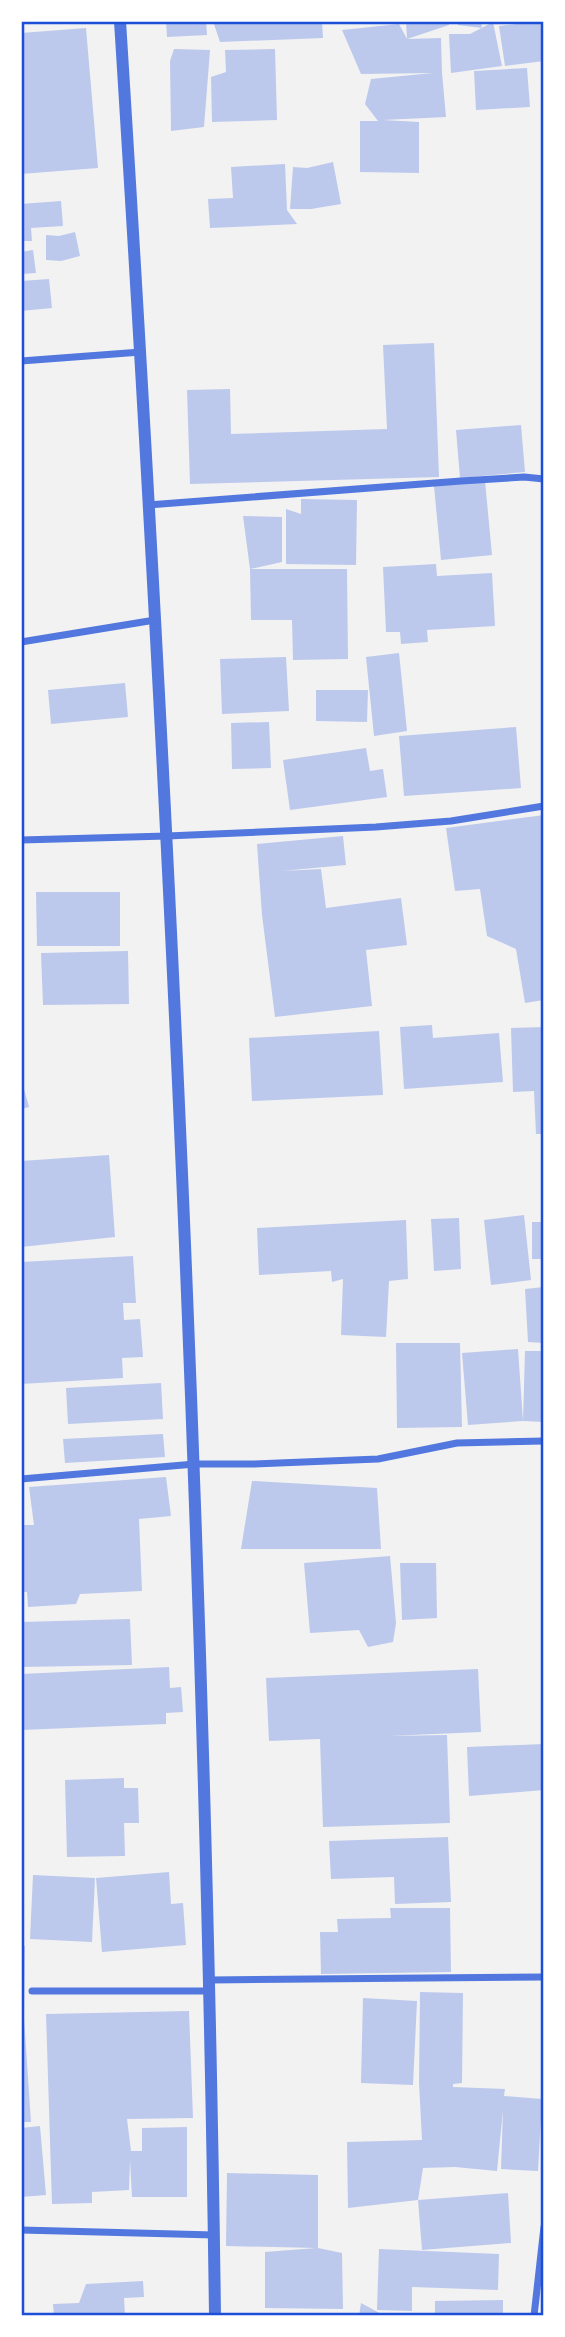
<svg xmlns="http://www.w3.org/2000/svg" width="565" height="2337" viewBox="0 0 565 2337" font-family="Arial,sans-serif">
<rect width="100%" height="100%" fill="#f2f2f2"/>
<path fill="#bdc9ec" d="M166,21H206L207,35L167,37Z
M213,21H322L323,38L220,42Z
M406,21H449V25L407,39Z
M457,21H481L482,28L458,25Z
M543,21L544,61L505,66L499,26Z
M493,22L502,66L451,73L449,34H470Z
M399,24L407,39L441,38L442,73L446,117L383,120L419,122V173L360,172V121H378L365,104L371,79L433,73L361,74L342,30Z
M86,28L98,168L21,174V33Z
M174,49L210,50L204,127L171,131L170,61Z
M275,49L277,120L212,122L211,77L226,72L225,50Z
M527,68L530,107L476,110L474,71Z
M333,162L341,204L311,209H290L293,167L307,168Z
M285,164L287,210L297,224L210,228L208,199L233,198L231,167Z
M61,201L63,226L31,228L32,241H21V204Z
M75,232L80,256L61,261L46,260V235L59,236Z
M33,250L36,273L21,274V252Z
M49,279L52,308L21,311V281Z
M434,343L439,477L190,484L187,390L230,389L231,434L387,429L383,345Z
M521,425L525,472L460,478L456,430Z
M485,481L492,555L441,560L434,486Z
M301,499L357,500L356,565L286,564V509L301,514Z
M243,516L282,517V562L250,569Z
M436,564L437,576L492,573L495,626L427,630L428,642L401,644L400,632H386L383,567Z
M250,569H347L348,659L293,660L292,620H251Z
M399,653L407,731L374,736L366,657Z
M286,657L289,711L222,714L220,659Z
M125,683L128,717L51,724L48,690Z
M316,690H368L367,722L316,721Z
M269,722L271,768L232,769L231,723Z
M516,727L521,788L404,796L399,736Z
M366,748L370,771L383,769L387,797L290,810L283,760Z
M544,815V1000L525,1003L516,949L487,936L480,889L455,891L446,828Z
M343,836L346,865L282,871L321,869L326,908L401,898L407,945L366,950L372,1006L275,1017L262,915L257,844Z
M36,892H120V946H37Z
M128,951L129,1004L43,1005L41,953Z
M432,1025L433,1038L499,1033L503,1082L404,1089L400,1027Z
M544,1027V1134H536L534,1091L513,1092L511,1028Z
M379,1031L383,1095L252,1101L249,1038Z
M21,1078L29,1107L21,1109Z
M109,1155L115,1237L21,1247V1161Z
M524,1215L531,1280L491,1285L484,1220Z
M459,1218L461,1269L434,1271L431,1219Z
M406,1220L408,1279L389,1281L386,1337L341,1335L343,1279L332,1282L331,1271L259,1275L257,1228Z
M532,1222H544V1259H532Z
M133,1256L136,1303H123L124,1320L140,1319L143,1357L122,1358L123,1378L21,1384V1262Z
M544,1287V1343L528,1342L525,1289Z
M396,1343H460L462,1427L397,1428Z
M518,1349L523,1421L468,1425L462,1353Z
M525,1351H544V1422L523,1421Z
M161,1383L163,1419L68,1424L66,1388Z
M163,1434L165,1457L65,1463L63,1439Z
M166,1477L171,1516L139,1519L142,1591L80,1594L76,1604L28,1607L27,1592H21V1525H34L29,1487Z
M252,1481L377,1488L381,1549H241Z
M390,1556L396,1623L393,1642L368,1647L359,1630L310,1633L304,1563Z
M400,1563H436L437,1618L402,1620Z
M130,1619L132,1665L21,1667V1622Z
M169,1667L170,1688L181,1687L183,1712L166,1713V1724L21,1730V1674Z
M478,1669L481,1732L388,1736L447,1735L450,1823L323,1827L320,1739L269,1741L266,1678Z
M544,1744V1790L469,1796L467,1747Z
M124,1778V1788H138L139,1823H124L125,1856L67,1857L65,1780Z
M448,1837L451,1902L395,1904L394,1877L331,1879L329,1841Z
M169,1872L171,1904L183,1903L186,1945L102,1952L96,1878Z
M33,1875L95,1878L92,1942L30,1939Z
M390,1908H450L451,1972L321,1974L320,1932H338L337,1919L391,1918Z
M21,1946H25L24,2018L31,2122H21Z
M420,1992L463,1993L462,2083L453,2084V2087L505,2089L504,2096L542,2099L538,2171L501,2169L503,2110L497,2171L455,2167L423,2168L418,2200L348,2208L347,2142L422,2140L419,2083Z
M363,1998L417,2001L413,2085L361,2083Z
M189,2011L193,2118L127,2119L131,2151H142V2128L187,2127V2197H132L130,2160L129,2190L92,2192V2203L52,2204L46,2014Z
M40,2126L46,2195L21,2197V2128Z
M227,2173L318,2175V2248L342,2253L343,2309L265,2308V2252L316,2248L226,2246Z
M508,2193L511,2243L422,2250L418,2200Z
M379,2249L499,2254L498,2290L412,2287V2311L377,2310Z
M143,2281L144,2297L124,2298L125,2316H54L53,2304L79,2303L86,2284Z
M503,2300V2316H435V2301Z
M361,2303L385,2316H359Z"/>
<g fill="none" stroke-linecap="round" stroke-linejoin="round">
<path stroke="#5277de" stroke-width="7" d="M21,361L141,352
M148,505L461,481L524,477L544,479
M21,642L155,620
M21,840L167,836L376,827L451,821L544,806
M21,1479L195,1464H254L378,1459L457,1443L544,1441
M210,1980L544,1977
M32,1991H210
M21,2230L214,2235
M534,2316L544,2227"/>
<path stroke="#5277de" stroke-width="12" d="M120,21C168,785 205,1550 215,2316"/>
</g>
<rect width="565" height="2337" fill="none" stroke="#ffffff" stroke-width="46"/>
<rect x="23" y="23" width="519" height="2291" fill="none" stroke="#1d4ed8" stroke-width="2.5"/>
</svg>
